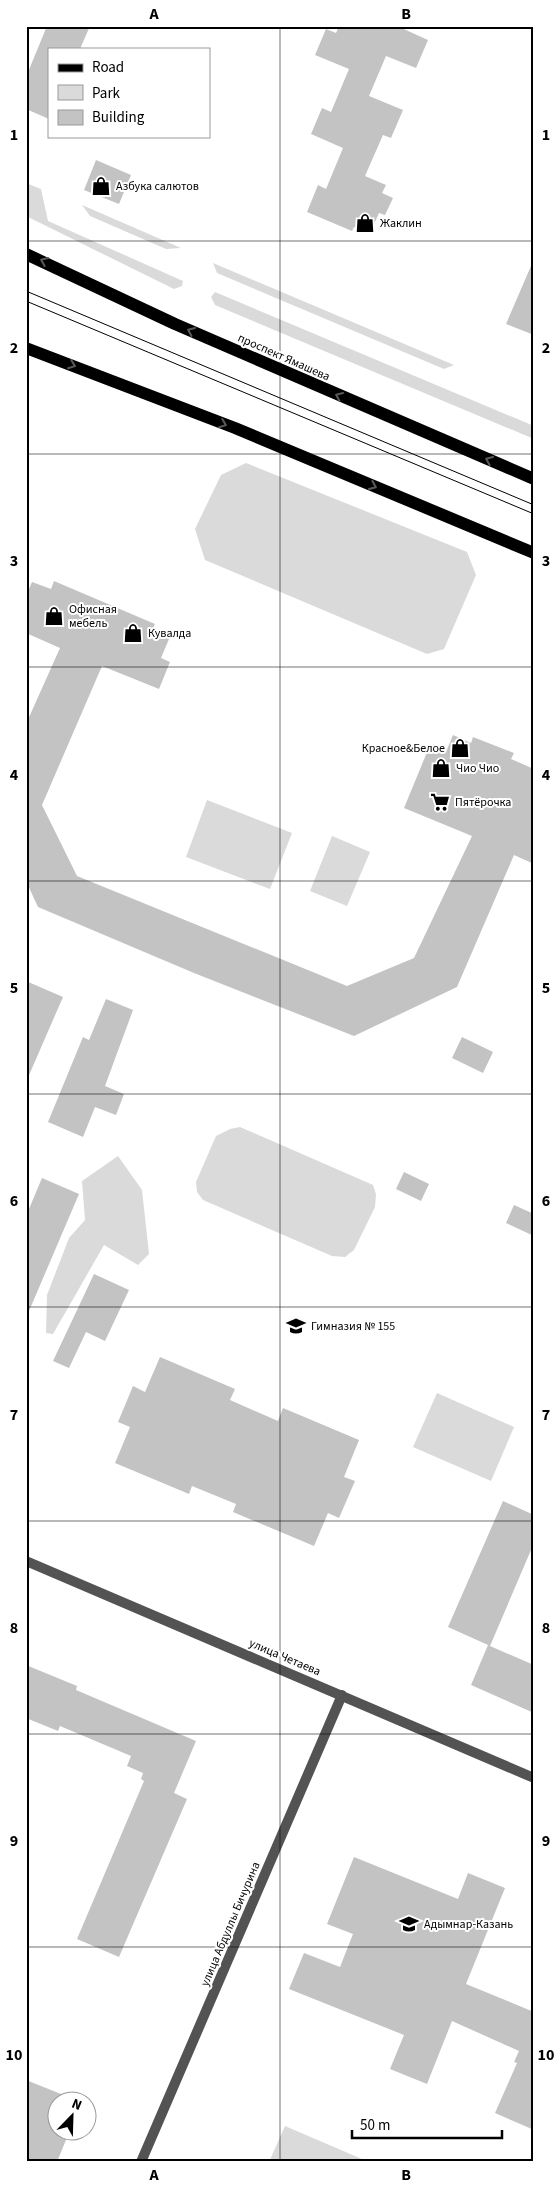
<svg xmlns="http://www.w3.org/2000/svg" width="560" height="2188" viewBox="0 0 560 2188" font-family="'Source Sans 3',sans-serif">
<rect width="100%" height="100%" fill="#fff"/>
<path fill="#dadada" d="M26,183L41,189L48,221L183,281L182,286L174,289L26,216Z
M82,205L181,248L166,249L90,216Z
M213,263L454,365L444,369L217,273Z
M215,292L534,426V439L215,305L211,297Z
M246,463L467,552L476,575L444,649L427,654L205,560L195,529L221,475Z
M207,800L292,833L270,889L186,857Z
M332,836L370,852L347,906L310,891Z
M240,1127L373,1185L376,1194L375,1207L354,1250L345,1257L332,1256L203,1200L197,1192L196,1182L216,1136L230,1129Z
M118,1156L142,1190L149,1254L138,1265L104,1245L53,1334L46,1333L47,1295L69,1238L85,1220L82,1181Z
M437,1393L514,1427L491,1481L413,1447Z
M285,2126L369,2162H269Z"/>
<path fill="#c3c3c3" d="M47,26H90L80,49H49V119L26,109V77Z
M339,26H397L428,40L416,68L386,56L369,96L403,110L391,138L383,135L365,176L386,185L382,193L393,198L385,215L379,213L370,233L354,227L352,231L307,212L318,185L326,189L343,148L311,134L322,108L331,112L349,69L315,55L326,29L336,33Z
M96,160L131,175L119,204L84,190Z
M534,259V335L506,324Z
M54,581L155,624L151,632L169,639L161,658L170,662L159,689L102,666L42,805L77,876L347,986L414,958L472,836L404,808L430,745L446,752L453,735L471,743L473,737L514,753L511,759L534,769V864L514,855L457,987L354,1036L194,973L38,907L26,881V724L60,648L26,633V596L32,582L51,589Z
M26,981L63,997L26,1082Z
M106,999L133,1010L105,1086L124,1094L116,1115L95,1107L83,1137L48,1122L83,1037L89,1040Z
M462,1037L493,1052L483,1073L452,1058Z
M404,1172L429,1184L421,1201L396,1189Z
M42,1178L79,1194L26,1318V1216Z
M514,1205L534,1214V1236L506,1223Z
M94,1274L129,1290L105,1341L86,1332L69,1368L53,1361Z
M160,1357L235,1389L230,1400L278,1421L283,1408L359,1440L344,1477L355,1481L339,1518L328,1513L314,1546L233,1512L236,1504L192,1486L189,1494L115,1463L130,1427L118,1422L133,1386L145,1392Z
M503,1501L534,1515V1543L490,1646L534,1665V1713L471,1685L488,1645L448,1627Z
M26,1665L77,1686L76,1690L196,1741L174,1793L187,1799L119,1957L77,1939L144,1781L141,1779L143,1773L127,1766L131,1756L60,1726L58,1731L26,1718Z
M354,1857L458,1899L468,1873L505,1888L466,1984L534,2012V2130L495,2113L517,2063L514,2062L519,2051L452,2021L427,2084L390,2069L404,2035L289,1989L304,1953L340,1967L353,1934L327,1924Z
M26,2080L76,2100H58V2130H70L57,2162H26Z"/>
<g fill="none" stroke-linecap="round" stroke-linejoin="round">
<path stroke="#535353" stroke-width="10" d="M26,1561L534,1778
M141,2162L342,1695"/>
<path stroke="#000" stroke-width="12" d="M26,254L175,324L534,479
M26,348L235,428L534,553"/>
<path stroke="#000" stroke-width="1" d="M26,291L534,505
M26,301L534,514"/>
</g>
<defs><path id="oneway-chevron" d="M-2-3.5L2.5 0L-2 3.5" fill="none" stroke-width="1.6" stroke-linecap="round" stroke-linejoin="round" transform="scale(1.25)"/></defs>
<g stroke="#595959">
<use href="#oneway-chevron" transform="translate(44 261) rotate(-157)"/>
<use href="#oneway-chevron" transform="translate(191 331) rotate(-156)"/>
<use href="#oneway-chevron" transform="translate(72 365) rotate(21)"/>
<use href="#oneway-chevron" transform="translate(339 396) rotate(-156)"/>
<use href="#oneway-chevron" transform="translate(223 424) rotate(21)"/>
<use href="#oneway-chevron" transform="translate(489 460) rotate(-157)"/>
<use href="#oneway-chevron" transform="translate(373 486) rotate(23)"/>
</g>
<path fill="none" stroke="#000" stroke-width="1" stroke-opacity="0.55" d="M280,26V2162M26,241H534M26,454H534M26,667H534M26,881H534M26,1094H534M26,1307H534M26,1521H534M26,1734H534M26,1947H534"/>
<defs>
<g id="shop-bare" transform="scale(1.5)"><path d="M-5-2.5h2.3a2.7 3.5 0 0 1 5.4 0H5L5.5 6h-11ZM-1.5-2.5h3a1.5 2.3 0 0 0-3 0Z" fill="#000" stroke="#fff" stroke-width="2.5" paint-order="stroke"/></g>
<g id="supermarket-bare" transform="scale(1.5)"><path d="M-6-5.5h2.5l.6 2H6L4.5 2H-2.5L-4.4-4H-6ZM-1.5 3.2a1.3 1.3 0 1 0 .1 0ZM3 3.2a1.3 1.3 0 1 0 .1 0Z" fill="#000" stroke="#fff" stroke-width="2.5" paint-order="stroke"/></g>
<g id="school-bare" transform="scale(1.5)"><path d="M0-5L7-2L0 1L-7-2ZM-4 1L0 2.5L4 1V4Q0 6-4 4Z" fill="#000" stroke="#fff" stroke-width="2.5" paint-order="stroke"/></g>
</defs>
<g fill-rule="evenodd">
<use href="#shop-bare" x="101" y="186"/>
<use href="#shop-bare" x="365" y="223"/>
<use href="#shop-bare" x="54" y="616"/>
<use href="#shop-bare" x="133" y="633"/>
<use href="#shop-bare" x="460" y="748"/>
<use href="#shop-bare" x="441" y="768"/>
<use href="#supermarket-bare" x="440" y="802"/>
<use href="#school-bare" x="296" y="1326"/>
<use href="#school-bare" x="409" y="1924"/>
</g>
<g text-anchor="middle" stroke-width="4" stroke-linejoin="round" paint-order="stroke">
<g font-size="12" fill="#000" stroke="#fff" text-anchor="start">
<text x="116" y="190">Азбука салютов</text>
<text x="380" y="227">Жаклин</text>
<text x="69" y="613">Офисная<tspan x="69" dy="14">мебель</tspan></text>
<text x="148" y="637">Кувалда</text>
<text x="445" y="752" text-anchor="end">Красное&amp;Белое</text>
<text x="456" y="772">Чио Чио</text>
<text x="455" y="806">Пятёрочка</text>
<text x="311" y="1330">Гимназия № 155</text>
<text x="424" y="1928">Адымнар-Казань</text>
</g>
<g font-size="12" fill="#000" stroke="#fff">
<text transform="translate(284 357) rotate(24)" y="4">проспект Ямашева</text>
<text transform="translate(285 1657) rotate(23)" y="4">улица Четаева</text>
<text transform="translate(230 1924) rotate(-67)" y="4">улица Абдуллы Бичурина</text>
</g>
</g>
<rect width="560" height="2188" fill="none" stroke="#ffffff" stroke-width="55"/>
<rect x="48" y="48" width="162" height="90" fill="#ffffff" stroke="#999999"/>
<rect x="58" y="64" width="25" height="8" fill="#000000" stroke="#999999"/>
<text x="92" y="72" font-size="15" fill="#000000">Road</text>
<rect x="58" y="85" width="25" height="15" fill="#dadada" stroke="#999999"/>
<text x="92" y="98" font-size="15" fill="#000000">Park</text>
<rect x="58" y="110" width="25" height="15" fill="#c3c3c3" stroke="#999999"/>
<text x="92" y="122" font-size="15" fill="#000000">Building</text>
<g transform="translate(72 2116) rotate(23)"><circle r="24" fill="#ffffff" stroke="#999999"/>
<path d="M0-4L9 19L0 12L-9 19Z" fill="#000000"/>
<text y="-8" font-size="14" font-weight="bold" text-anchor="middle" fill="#000000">N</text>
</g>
<path d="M352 2130v8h150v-8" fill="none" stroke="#000000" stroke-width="2.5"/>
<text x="360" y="2130" font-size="15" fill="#000000" stroke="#ffffff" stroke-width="4" paint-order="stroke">50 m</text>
<rect x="28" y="28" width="504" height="2132" fill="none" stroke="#000" stroke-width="2"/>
<g font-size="16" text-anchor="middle" font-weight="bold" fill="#000">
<text x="154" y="19">A</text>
<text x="406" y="19">B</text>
<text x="14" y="140">1</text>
<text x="546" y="140">1</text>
<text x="14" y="353">2</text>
<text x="546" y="353">2</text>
<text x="14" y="566">3</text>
<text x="546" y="566">3</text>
<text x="14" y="780">4</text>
<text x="546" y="780">4</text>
<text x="14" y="993">5</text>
<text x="546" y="993">5</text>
<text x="14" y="1206">6</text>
<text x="546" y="1206">6</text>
<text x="14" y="1420">7</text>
<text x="546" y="1420">7</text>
<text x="14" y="1633">8</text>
<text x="546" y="1633">8</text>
<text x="14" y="1846">9</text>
<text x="546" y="1846">9</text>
<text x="14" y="2060">10</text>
<text x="546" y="2060">10</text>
<text x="154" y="2180">A</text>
<text x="406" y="2180">B</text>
</g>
</svg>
